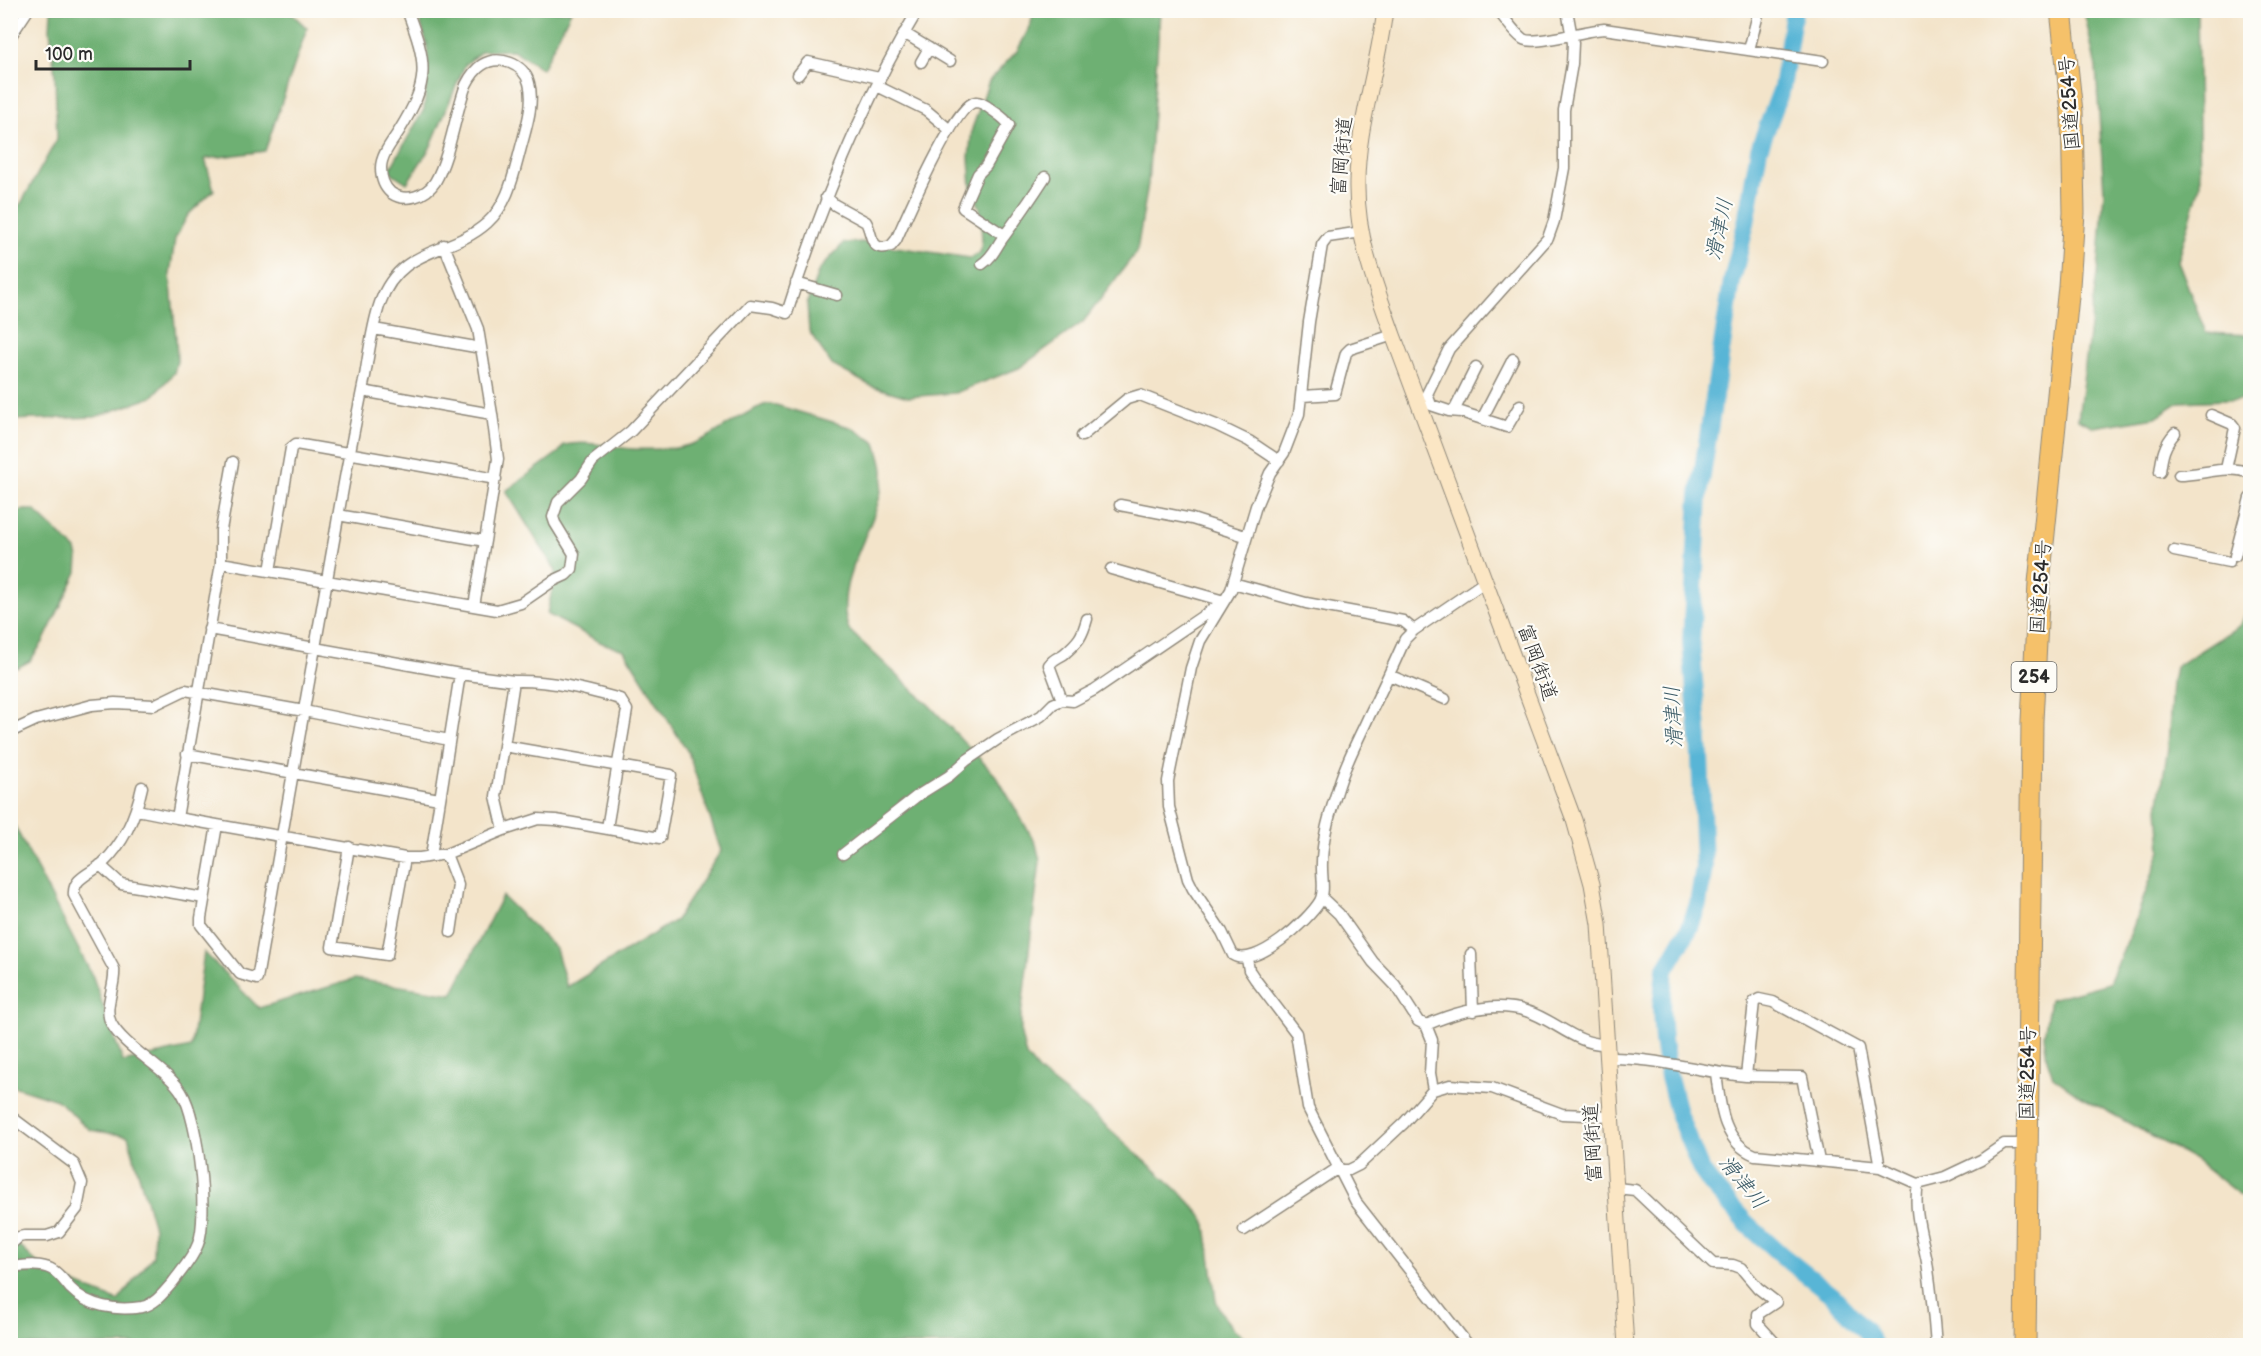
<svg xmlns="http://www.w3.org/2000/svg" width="2261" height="1356" viewBox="0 0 2261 1356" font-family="'Balsamiq Sans','Klee One',sans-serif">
<rect width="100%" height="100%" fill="#fdfcf7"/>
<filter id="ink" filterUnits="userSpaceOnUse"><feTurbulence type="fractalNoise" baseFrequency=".0167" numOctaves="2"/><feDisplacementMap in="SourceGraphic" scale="12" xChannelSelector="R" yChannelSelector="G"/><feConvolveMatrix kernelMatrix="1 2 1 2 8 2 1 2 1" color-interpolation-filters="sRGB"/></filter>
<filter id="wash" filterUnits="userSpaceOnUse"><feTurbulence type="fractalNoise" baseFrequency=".008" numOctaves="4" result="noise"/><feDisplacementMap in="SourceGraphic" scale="24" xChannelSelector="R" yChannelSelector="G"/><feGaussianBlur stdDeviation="1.35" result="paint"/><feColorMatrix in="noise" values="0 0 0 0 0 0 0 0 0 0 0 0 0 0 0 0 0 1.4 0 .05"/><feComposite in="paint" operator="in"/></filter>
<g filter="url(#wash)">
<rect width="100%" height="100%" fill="#f3e4ca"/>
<path fill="#6eb073" stroke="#4c6e4f" stroke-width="1.5" d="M51,11H289L307,28L265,151L205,159L214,190L188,215L175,239L170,274L176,338L177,361L174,373L152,397L95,417L11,420V204L20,205L57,139L55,75L50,30Z
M421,11H571L542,69L513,50L482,51L465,65L430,148L407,183L389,171L424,109L428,67L427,44L419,18Z
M1034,11H1160L1148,184L1137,251L1083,322L1019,368L955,393L908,397L871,386L832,365L809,331L807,303L819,270L844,243L862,242L970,258L980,253L982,240L980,208L971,187L969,157L972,129L989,81L1017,51L1030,27Z
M2084,11H2197L2200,185L2178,261L2206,333L2250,335V399L2179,402L2156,417L2094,427L2078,419L2099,258L2104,192L2096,67Z
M767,404L776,405L853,428L876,443C879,452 882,461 883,470C885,523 829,577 849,630L930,706L997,777L1036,844L1040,861L1021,1016V1035L1026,1056L1039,1072L1095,1116L1182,1194L1202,1216L1206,1225L1216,1300C1223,1321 1236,1332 1253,1345H11V1238L47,1272L118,1301L153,1256L154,1228L128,1136L90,1130L57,1100L13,1086L10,1065V817L93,977L123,1062L191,1047L204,952L259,1008L355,979L452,994L502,896L556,949L567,987L676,920L721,851L688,752L624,650L602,643L547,614L556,571L506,491L559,452L564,445C587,440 610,447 633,449C647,450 662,449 675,448C711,444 735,414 767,404Z
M22,510H34L76,550L78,558L77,572L43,642L30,661L17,668L10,666V514Z
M2250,606V1203L2195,1160L2080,1096L2053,1077L2047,1059L2044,1035L2050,999L2109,983L2132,930L2161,850L2158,808L2168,748L2172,682L2175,667L2239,626Z"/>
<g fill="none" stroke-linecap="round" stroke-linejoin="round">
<path stroke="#58b5d6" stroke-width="18" d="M1794,10L1782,88L1759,149L1746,223L1732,281L1699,495L1691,642L1700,756L1704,867L1698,904L1690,927L1665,970L1661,1008L1663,1041L1669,1077L1679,1116L1700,1168L1712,1185L1746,1223L1780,1254L1832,1295L1865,1330L1875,1346"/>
</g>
</g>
<g filter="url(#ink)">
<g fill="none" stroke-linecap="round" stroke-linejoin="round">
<g stroke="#8f887a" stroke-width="13">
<path id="street" d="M1497,10C1506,19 1513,32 1523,39C1535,46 1586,30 1604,29L1823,61
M904,33L950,61
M10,37L28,10
M1749,50L1759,10
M921,62L929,48
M798,75L808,62L879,78
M877,86L926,110L950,130
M826,197L835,205L866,222C873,234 869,253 891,246L896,240C906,218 955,103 976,102C982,102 988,107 992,110C999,115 1005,118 1009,125L986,166L978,174L963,208L1004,235
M1362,232L1328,237L1322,245L1309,322L1299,414L1284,453L1270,473L1256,506L1231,590L1200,641L1191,668L1168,781L1169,807L1188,879L1193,889L1222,932L1233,955C1255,969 1309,920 1320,901C1325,892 1322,879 1322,869C1321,840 1330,813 1339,785C1346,762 1358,740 1368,718C1381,692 1393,666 1405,639L1414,630L1486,581
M444,245L478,329L492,414L498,459L485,541
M982,264C994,256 996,246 1005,235C1019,216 1032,197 1045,177
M796,283L837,295
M374,329L481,348
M362,391L492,414
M1427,394L1431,405L1449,411L1461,412L1507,427L1520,405
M1302,396L1335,394L1346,353L1350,349L1393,335
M1418,404L1427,394L1449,349L1548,238L1554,221L1564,168V110L1572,64L1573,43L1567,10
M1454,411L1476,367
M2211,415L2232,424L2235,428L2226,469
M1482,419L1513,359
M1082,436L1127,399L1140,395L1216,425L1249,441L1279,461
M233,462L221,530V563L177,818L405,858H420L446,854L458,885L451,932
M2160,472C2162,456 2164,445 2175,433
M2179,475C2202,475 2228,464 2250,473
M1120,505L1192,519L1245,536
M338,515L485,541L474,606
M2174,551L2229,562
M2235,556L2250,498
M221,563L497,610L521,603L553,581L566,575L572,569L574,554L555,523L553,517L558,502L581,479L593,461L631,431L750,305L772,308L787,313C820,208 861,104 918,10
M1111,569L1224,601
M270,571L291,448L296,444L496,479
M1233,583L1306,603L1403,621L1414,630
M209,629L460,674L514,681
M1389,675L1445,699
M1062,700L1049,665C1054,658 1058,658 1064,654C1079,641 1082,637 1087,619
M10,732L36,720L92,705L115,703L154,705L185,690L304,711L449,740
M187,754L439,799
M137,810L177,818
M217,825L201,918V925L240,974L257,979C284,827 309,675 337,523C345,474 355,425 365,376C369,352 372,326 380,303C401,245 450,256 487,223C508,204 513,177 520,151C525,131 535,104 529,83C524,64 499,54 482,65C474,70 470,77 466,85C455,114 450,156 435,182C426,196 406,203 391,193C384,187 381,178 381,168C381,155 392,142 399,131C430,81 428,65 407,10
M504,830L496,796L504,746
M349,847L332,947L387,955L405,858
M446,854L504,830L538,819L556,820L660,838L671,775L504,746L514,681C551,680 584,689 620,699L627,710L607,828
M843,854L917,796L949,776L967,760L998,739L1041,716L1053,704L1062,700L1073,701L1094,690L1219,605
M431,856L460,674
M100,865L121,884L204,898
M1322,898L1339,914L1373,962L1395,985L1418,1021L1426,1025L1432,1040L1430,1073L1433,1090
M1471,954L1473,1011
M1247,959L1249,970L1255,979L1296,1033L1308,1108L1356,1202L1469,1346
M1426,1025C1456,1012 1494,1001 1526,1011C1554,1019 1577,1046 1607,1044
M1608,1058C1652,1057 1701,1072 1746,1076L1754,1002L1759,999L1773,1002L1858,1048L1880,1167
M1716,1073C1720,1104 1722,1142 1755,1155L1880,1167L1918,1184L1945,1177L1981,1160L2004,1144H2027
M1746,1076L1802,1077L1819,1161
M10,1116L74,1164L82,1183L77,1209L59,1232L47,1236H24L19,1237L10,1245
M1918,1184C1913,1211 1922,1235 1927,1262C1931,1289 1934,1318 1936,1346
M1616,1188L1635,1190L1713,1264L1733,1265L1741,1268L1758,1288L1776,1302L1758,1314V1324L1778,1346
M1244,1230L1335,1170H1349L1359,1165L1404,1123L1433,1090L1450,1085L1492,1088L1562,1114L1611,1116
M10,1267C22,1266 40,1263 51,1269C59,1273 64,1281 70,1288C88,1307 117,1311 142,1307C156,1304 164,1292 173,1282C182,1270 193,1258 198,1244C209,1216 198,1119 182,1093C168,1069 124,1048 111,1023C103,1007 116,986 114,969L74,895C72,878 92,873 103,863C124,843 136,815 142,787"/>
</g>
<g stroke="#8f887a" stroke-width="17">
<path id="secondary" d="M1385,10C1378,70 1356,128 1357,188C1357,239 1376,287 1393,335L1574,820L1592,884L1599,924L1626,1346"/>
</g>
<g stroke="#8f887a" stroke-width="23">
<path id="highway" d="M2025,1346L2032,721L2039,583L2069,286L2074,213L2072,112L2061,10"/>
</g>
<use href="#street" stroke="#fff" stroke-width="10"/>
<use href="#secondary" stroke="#fbe6c4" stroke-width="15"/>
<use href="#highway" stroke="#f5c16b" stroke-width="21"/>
</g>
</g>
<g text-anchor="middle" stroke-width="4.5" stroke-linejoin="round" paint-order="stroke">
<rect fill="#fdfcf7" stroke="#6a6a68" stroke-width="1.5" x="2011.5" y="662" width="45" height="30" rx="4.5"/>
<g font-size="18" font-weight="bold" fill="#2b2b2b">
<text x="2034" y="683">254</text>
</g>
<g font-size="20" fill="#2b2b2b" stroke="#fdfcf7">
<text transform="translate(2069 103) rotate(-94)" y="7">国道254号</text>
<text transform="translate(1341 156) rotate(-85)" y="7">富岡街道</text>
<text transform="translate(2040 587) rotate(-86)" y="7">国道254号</text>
<text transform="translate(1538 662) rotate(70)" y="7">富岡街道</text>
<text transform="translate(2027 1073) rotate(-89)" y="7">国道254号</text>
<text transform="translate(1592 1143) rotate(-93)" y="7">富岡街道</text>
</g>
<g font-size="21" font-style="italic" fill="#3b5b67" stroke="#fdfcf7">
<text transform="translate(1719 229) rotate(-78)" y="7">滑津川</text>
<text transform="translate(1673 717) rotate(-93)" y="7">滑津川</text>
<text transform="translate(1743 1182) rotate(51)" y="7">滑津川</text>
</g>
</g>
<rect width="2261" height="1356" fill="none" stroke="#fdfcf7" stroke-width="36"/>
<path d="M36 60v9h154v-9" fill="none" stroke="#2b2b2b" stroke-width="3"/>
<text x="45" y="60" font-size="18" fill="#2b2b2b" stroke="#fdfcf7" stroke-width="4.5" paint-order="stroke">100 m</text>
</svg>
